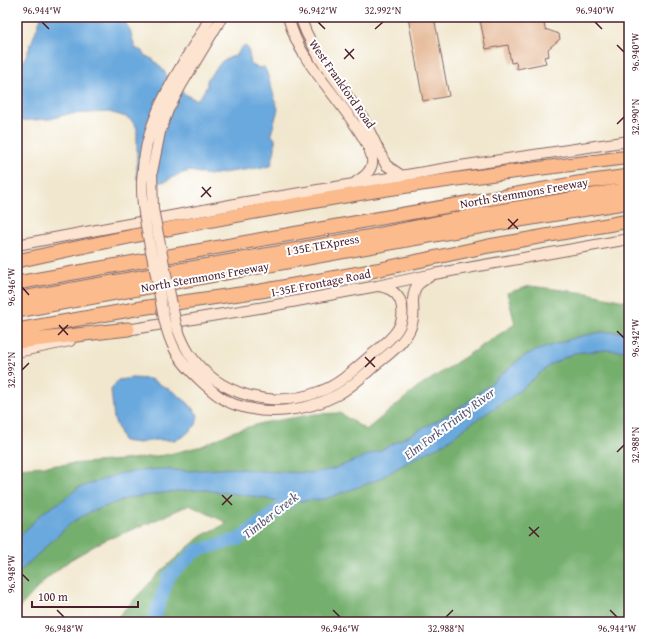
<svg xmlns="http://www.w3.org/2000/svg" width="646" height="639" viewBox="0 0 646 639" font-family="'Gentium Book Plus',serif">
<rect width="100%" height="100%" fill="#fff"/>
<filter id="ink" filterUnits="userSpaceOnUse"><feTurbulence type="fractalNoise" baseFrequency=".025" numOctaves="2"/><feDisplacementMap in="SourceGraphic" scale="8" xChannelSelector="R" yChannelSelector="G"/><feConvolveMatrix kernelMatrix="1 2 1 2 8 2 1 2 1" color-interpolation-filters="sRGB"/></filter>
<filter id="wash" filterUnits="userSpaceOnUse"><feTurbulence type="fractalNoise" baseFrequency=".012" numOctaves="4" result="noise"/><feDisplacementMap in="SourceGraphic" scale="16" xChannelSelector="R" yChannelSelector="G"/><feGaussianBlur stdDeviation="0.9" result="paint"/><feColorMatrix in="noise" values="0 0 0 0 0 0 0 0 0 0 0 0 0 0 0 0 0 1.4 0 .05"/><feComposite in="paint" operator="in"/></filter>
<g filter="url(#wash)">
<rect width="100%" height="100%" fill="#f1e7ce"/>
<path fill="#92cb7e" stroke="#6e7554" d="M152,17H183L180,22H160Z"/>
<path fill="#75af6d" stroke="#60674c" d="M530,286L587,293L629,302V622H113L161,571L201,536L228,523L189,505L149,523L103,541L70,560L45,580L17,610V468L122,460L165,455L202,446L232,432L262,423L315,414L340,413L366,430L416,389L515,324L507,293Z"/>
<path fill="#6aa9dd" stroke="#5a6484" d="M41,17H122L130,30L135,48L142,51L144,55L154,60L164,71L168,79L185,94L196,100L201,96L207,86V80L222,61L236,55L242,47L245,46L248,48L251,65L260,68L264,67L267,73L278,109L271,134L275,139V149L271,166L209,175L190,171L179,174L166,181L156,183L137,179V128L131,120L126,117L109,112L68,114L50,119L17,121V68L25,58L29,49Z
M602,332H629V351L605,350L574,353L550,365L513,396L470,424L445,443L406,463L377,480L325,499L303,501L270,500L264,498L205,490L179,491L128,498L88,513L71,523L17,574V539L42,513L63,500L78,488L121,473L159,469L186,471L235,468L261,471L312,473L333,469L381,450L440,419L468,402L524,356L535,351L577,337Z
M132,378L150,379L174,392L188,403L198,415L196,425L183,437L174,440H155L139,443L123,441L114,419L111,390L118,380Z"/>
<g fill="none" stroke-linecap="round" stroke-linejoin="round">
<path stroke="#6aa9dd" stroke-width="13" d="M153,622L169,576L196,551L239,539L262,522L302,490"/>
</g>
<g id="blocks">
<path fill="#e2b08a" d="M408,17H434L449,96L423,101Z
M497,17H543L545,29L559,34L560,39L548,49L549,56L544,57L546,63L517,69L516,62L511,63L508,45L486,49L480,20Z"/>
</g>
</g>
<g filter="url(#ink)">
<use href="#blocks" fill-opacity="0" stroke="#846564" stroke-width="1"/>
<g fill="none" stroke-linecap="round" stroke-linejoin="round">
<g stroke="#846564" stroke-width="12">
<path id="secondary" d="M288,17C292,31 297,44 305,56C317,78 376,142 372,164C370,173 363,177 356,182
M300,17L306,32L320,59L362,116L386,165L402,176
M203,30L210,17
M212,34L222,17
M17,245L246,202L460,166L629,141
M379,286C389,288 395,291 400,300
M413,300C414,286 417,284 429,277
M121,331L265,307L377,286L434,274L629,239
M17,352L70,341"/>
</g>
<g stroke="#846564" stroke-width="15">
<path id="motorway" d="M17,261C130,236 243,213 357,194C447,179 538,169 629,157
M17,283L578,183L629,176
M17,299L366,237L470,216L629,189
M17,311L484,226L629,202
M17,330L141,308L261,291L376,270L489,246L629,221
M17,342L128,329"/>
</g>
<use href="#secondary" stroke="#fde4d1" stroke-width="10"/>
<use href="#motorway" stroke="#fbbb8c" stroke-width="13"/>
<g stroke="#846564" stroke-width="12" stroke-linecap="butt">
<path id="secondary-bridge" d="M203,30C173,80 144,120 142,181C141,212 150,244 156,275C161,299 163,326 174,348C180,361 190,371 201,381C211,390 223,401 236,405C268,416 306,411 335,396C349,389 361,378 372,368C387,355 410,341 413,319C414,313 413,306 413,300
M212,34L182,84L168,110L160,132L152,172L153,209L176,325C180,335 183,344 189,353C218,396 273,410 321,391C340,384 355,369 370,356C388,341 410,327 400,300"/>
</g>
<use href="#secondary-bridge" stroke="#fde4d1" stroke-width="10"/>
</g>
</g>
<path fill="none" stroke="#4a1f2b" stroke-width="1.5" d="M42,22L49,29M318,22L325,29M595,22L602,29M375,29L383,22M617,45L624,52M345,49L354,59M344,59L354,49M617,124L624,117M202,187L211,197M201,197L211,187M508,219L518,229M508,229L518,219M22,287L29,295M59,325L68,335M617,331L624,338M58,335L68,325M365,357L375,367M365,367L375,357M22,370L29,363M617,452L624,445M222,495L232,505M222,505L232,495M529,527L539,537M529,536L539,527M22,574L29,581M57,610L64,617M333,610L340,617M610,610L617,617M446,617L453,610"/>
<g text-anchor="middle" stroke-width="4" stroke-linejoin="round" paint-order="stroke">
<g font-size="12" fill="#4a1f2b" stroke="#fff">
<text transform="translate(342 84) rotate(55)" y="4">West Frankford Road</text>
<text transform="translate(524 193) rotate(-10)" y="4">North Stemmons Freeway</text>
<text transform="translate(323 245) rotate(-10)" y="4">I 35E TEXpress</text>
<text transform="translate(205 277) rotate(-10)" y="4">North Stemmons Freeway</text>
<text transform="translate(321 283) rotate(-11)" y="4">I-35E Frontage Road</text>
</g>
<g font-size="13" font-style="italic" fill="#575672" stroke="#fff">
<text transform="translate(449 423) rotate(-37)" y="5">Elm Fork Trinity River</text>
<text transform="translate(270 515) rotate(-38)" y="5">Timber Creek</text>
</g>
</g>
<rect width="646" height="639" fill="none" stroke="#fff" stroke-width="44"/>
<path d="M32 601v6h106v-6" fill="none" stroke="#4a1f2b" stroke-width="2"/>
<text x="38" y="601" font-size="12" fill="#4a1f2b" stroke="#ffffff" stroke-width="3" paint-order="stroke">100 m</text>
<rect x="22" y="22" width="602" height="595" fill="none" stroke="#4a1f2b" stroke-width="1.5"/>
<g font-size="10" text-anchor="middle" fill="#4a1f2b">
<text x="42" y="14">96.944°W</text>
<text x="318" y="14">96.942°W</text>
<text x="383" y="14">32.992°N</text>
<text x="595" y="14">96.940°W</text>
<text transform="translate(635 52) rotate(-90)" y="4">96.940°W</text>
<text transform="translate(635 117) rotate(-90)" y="4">32.990°N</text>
<text transform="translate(11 287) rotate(-90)" y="4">96.946°W</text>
<text transform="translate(635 338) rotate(-90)" y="4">96.942°W</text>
<text transform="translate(11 370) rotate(-90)" y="4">32.992°N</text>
<text transform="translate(635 445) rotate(-90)" y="4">32.988°N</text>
<text transform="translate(11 574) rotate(-90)" y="4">96.948°W</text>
<text x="64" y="632">96.948°W</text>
<text x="340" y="632">96.946°W</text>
<text x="446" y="632">32.988°N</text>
<text x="617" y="632">96.944°W</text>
</g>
</svg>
